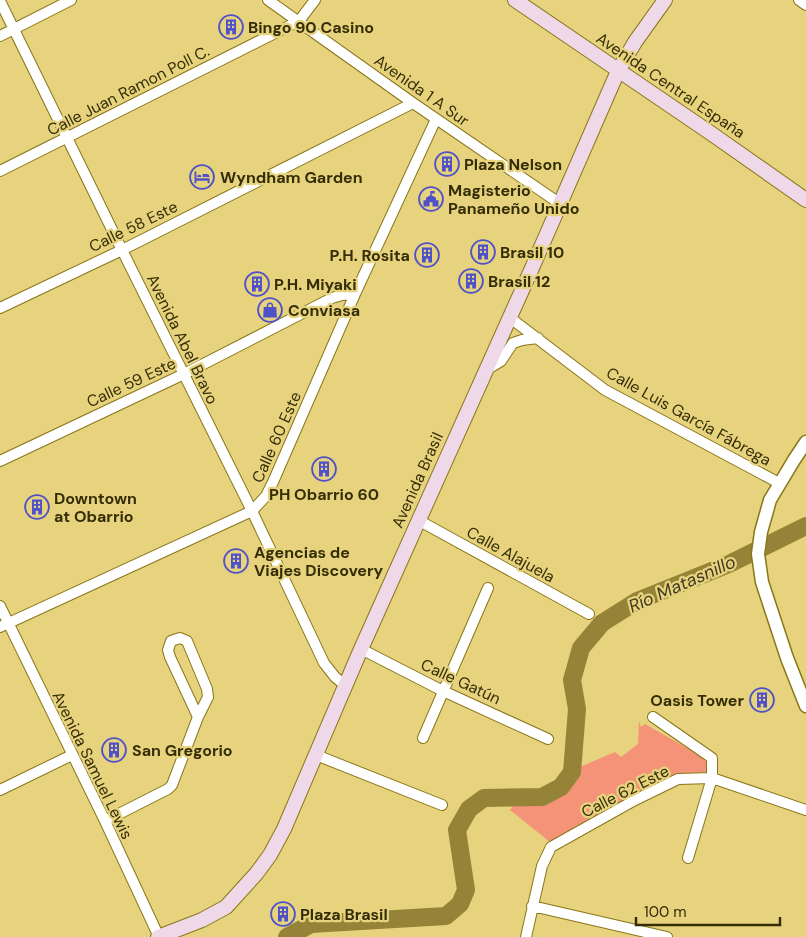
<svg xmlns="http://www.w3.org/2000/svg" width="806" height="937" viewBox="0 0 806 937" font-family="'DM Sans',sans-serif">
<rect width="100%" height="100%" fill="#e7d37e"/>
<path fill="#f49377" d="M639,721L641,727L645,724L701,756C705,761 709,764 708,770L705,772L687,773L673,782L551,847L550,842L510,810L522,794L540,793L558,785L568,772L615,752L621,757L638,744Z"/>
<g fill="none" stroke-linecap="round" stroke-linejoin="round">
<path stroke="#958437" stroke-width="18" d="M287,937L311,924L446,916L460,904L466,890L457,830L469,809L484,798L542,797L561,787L572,772L577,709L572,680L581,648L602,623L637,601L729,564L806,526"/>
<g stroke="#897618" stroke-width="12">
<path id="minor" d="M268,0L413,103L559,203
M799,0L806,5
M0,1L122,250L252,511L324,663L335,677L346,686
M0,36L71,0
M0,171L299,21L315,0
M0,308L122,250L413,103
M509,317L605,390L779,483
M486,370L501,361L513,343L522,340L538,338
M0,461L184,374L332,298L342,295L355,294
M418,520L589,614
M0,606L105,821L159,937
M0,627L252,511L266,496L273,482L355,294L436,119
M361,649L443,691L548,739
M653,717L712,758V778L688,858
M423,738L488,588
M316,755L442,805
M0,790L72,755
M105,821L168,789L172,785L198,717L208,697L207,689L187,641L180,638L171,641L168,650L170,657L198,717
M532,906L667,937
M526,937L542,866L551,847L635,800L678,779L712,778L806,810"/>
</g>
<g stroke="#897618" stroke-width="15">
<path id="tertiary" d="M806,442L794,460L770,500L761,532L758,554L762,582L787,658L806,706"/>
</g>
<g stroke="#897618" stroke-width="16">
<path id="secondary" d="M515,0L712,134L806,200
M158,937L202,920L226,907L256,874L270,855L284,829L361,649L532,268L618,71L635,42L665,0"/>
</g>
<use href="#minor" stroke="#fff" stroke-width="10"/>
<use href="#tertiary" stroke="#fff" stroke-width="12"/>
<use href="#secondary" stroke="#efd9e9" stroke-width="14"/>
</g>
<defs>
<g id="building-ring" transform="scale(1.25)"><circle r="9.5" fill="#e7d37e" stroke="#4f51c8" stroke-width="1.5"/><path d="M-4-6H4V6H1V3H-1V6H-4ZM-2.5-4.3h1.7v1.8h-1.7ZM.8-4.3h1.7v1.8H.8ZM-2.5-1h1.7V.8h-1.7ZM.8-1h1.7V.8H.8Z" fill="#4f51c8"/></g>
<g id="hotel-ring" transform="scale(1.25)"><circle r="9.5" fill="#e7d37e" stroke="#4f51c8" stroke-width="1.5"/><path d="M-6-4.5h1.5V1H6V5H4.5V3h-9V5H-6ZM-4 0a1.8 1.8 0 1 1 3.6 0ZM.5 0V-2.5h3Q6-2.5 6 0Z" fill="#4f51c8"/></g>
<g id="civic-ring" transform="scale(1.25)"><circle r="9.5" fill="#e7d37e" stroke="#4f51c8" stroke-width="1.5"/><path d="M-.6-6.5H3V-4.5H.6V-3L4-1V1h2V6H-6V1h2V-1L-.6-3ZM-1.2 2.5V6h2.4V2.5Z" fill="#4f51c8"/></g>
<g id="shop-ring" transform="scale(1.25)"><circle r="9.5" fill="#e7d37e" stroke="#4f51c8" stroke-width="1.5"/><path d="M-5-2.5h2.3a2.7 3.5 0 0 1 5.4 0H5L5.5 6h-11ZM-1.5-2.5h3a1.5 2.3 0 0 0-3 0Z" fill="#4f51c8"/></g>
</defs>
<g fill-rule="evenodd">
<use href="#building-ring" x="231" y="27"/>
<use href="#building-ring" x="447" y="164"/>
<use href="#hotel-ring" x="202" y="177"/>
<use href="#civic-ring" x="431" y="199"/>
<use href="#building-ring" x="483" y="252"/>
<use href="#building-ring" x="427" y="255"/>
<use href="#building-ring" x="471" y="281"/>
<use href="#building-ring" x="257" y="284"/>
<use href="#shop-ring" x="270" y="310"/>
<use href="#building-ring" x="324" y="469"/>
<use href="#building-ring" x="37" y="507"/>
<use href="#building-ring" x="236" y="561"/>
<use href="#building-ring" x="762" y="700"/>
<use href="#building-ring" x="114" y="750"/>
<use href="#building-ring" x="283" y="914"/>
</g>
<g text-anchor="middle" stroke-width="4.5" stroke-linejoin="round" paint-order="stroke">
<g font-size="16" font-weight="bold" fill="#352d07" stroke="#e7d37e" text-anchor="start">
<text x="248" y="33">Bingo 90 Casino</text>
<text x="464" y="170">Plaza Nelson</text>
<text x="220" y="183">Wyndham Garden</text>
<text x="448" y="196">Magisterio<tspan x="448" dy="18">Panameño Unido</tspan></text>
<text x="500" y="258">Brasil 10</text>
<text x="410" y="261" text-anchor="end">P.H. Rosita</text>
<text x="488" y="287">Brasil 12</text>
<text x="274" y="290">P.H. Miyaki</text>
<text x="288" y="316">Conviasa</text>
<text x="324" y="500" text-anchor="middle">PH Obarrio 60</text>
<text x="54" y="504">Downtown<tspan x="54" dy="18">at Obarrio</tspan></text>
<text x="254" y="558">Agencias de<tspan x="254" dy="18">Viajes Discovery</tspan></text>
<text x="744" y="706" text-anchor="end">Oasis Tower</text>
<text x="132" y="756">San Gregorio</text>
<text x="300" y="920">Plaza Brasil</text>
</g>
<g font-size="16" fill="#352d07" stroke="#e7d37e">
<text transform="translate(671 85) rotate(34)" y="6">Avenida Central España</text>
<text transform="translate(128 90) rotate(-27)" y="6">Calle Juan Ramon Poll C.</text>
<text transform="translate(422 90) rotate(35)" y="6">Avenida 1 A Sur</text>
<text transform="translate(133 226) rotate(-26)" y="6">Calle 58 Este</text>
<text transform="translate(183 339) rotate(64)" y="6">Avenida Abel Bravo</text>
<text transform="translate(131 382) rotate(-25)" y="6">Calle 59 Este</text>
<text transform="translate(689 416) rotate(29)" y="6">Calle Luis García Fábrega</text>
<text transform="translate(276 437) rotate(-66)" y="6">Calle 60 Este</text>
<text transform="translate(417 480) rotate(-66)" y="6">Avenida Brasil</text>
<text transform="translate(511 554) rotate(29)" y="6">Calle Alajuela</text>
<text transform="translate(461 681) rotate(25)" y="6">Calle Gatún</text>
<text transform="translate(93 765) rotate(64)" y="6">Avenida Samuel Lewis</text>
<text transform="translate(625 791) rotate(-27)" y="6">Calle 62 Este</text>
</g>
<g font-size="18" font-style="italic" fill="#403a22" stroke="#e7d37e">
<text transform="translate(682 584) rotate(-24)" y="6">Río Matasnillo</text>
</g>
</g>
<path d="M636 917v8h144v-8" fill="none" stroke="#352d07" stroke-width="2.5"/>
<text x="644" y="917" font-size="15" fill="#352d07" stroke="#e7d37e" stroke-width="4" paint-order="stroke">100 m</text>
</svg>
